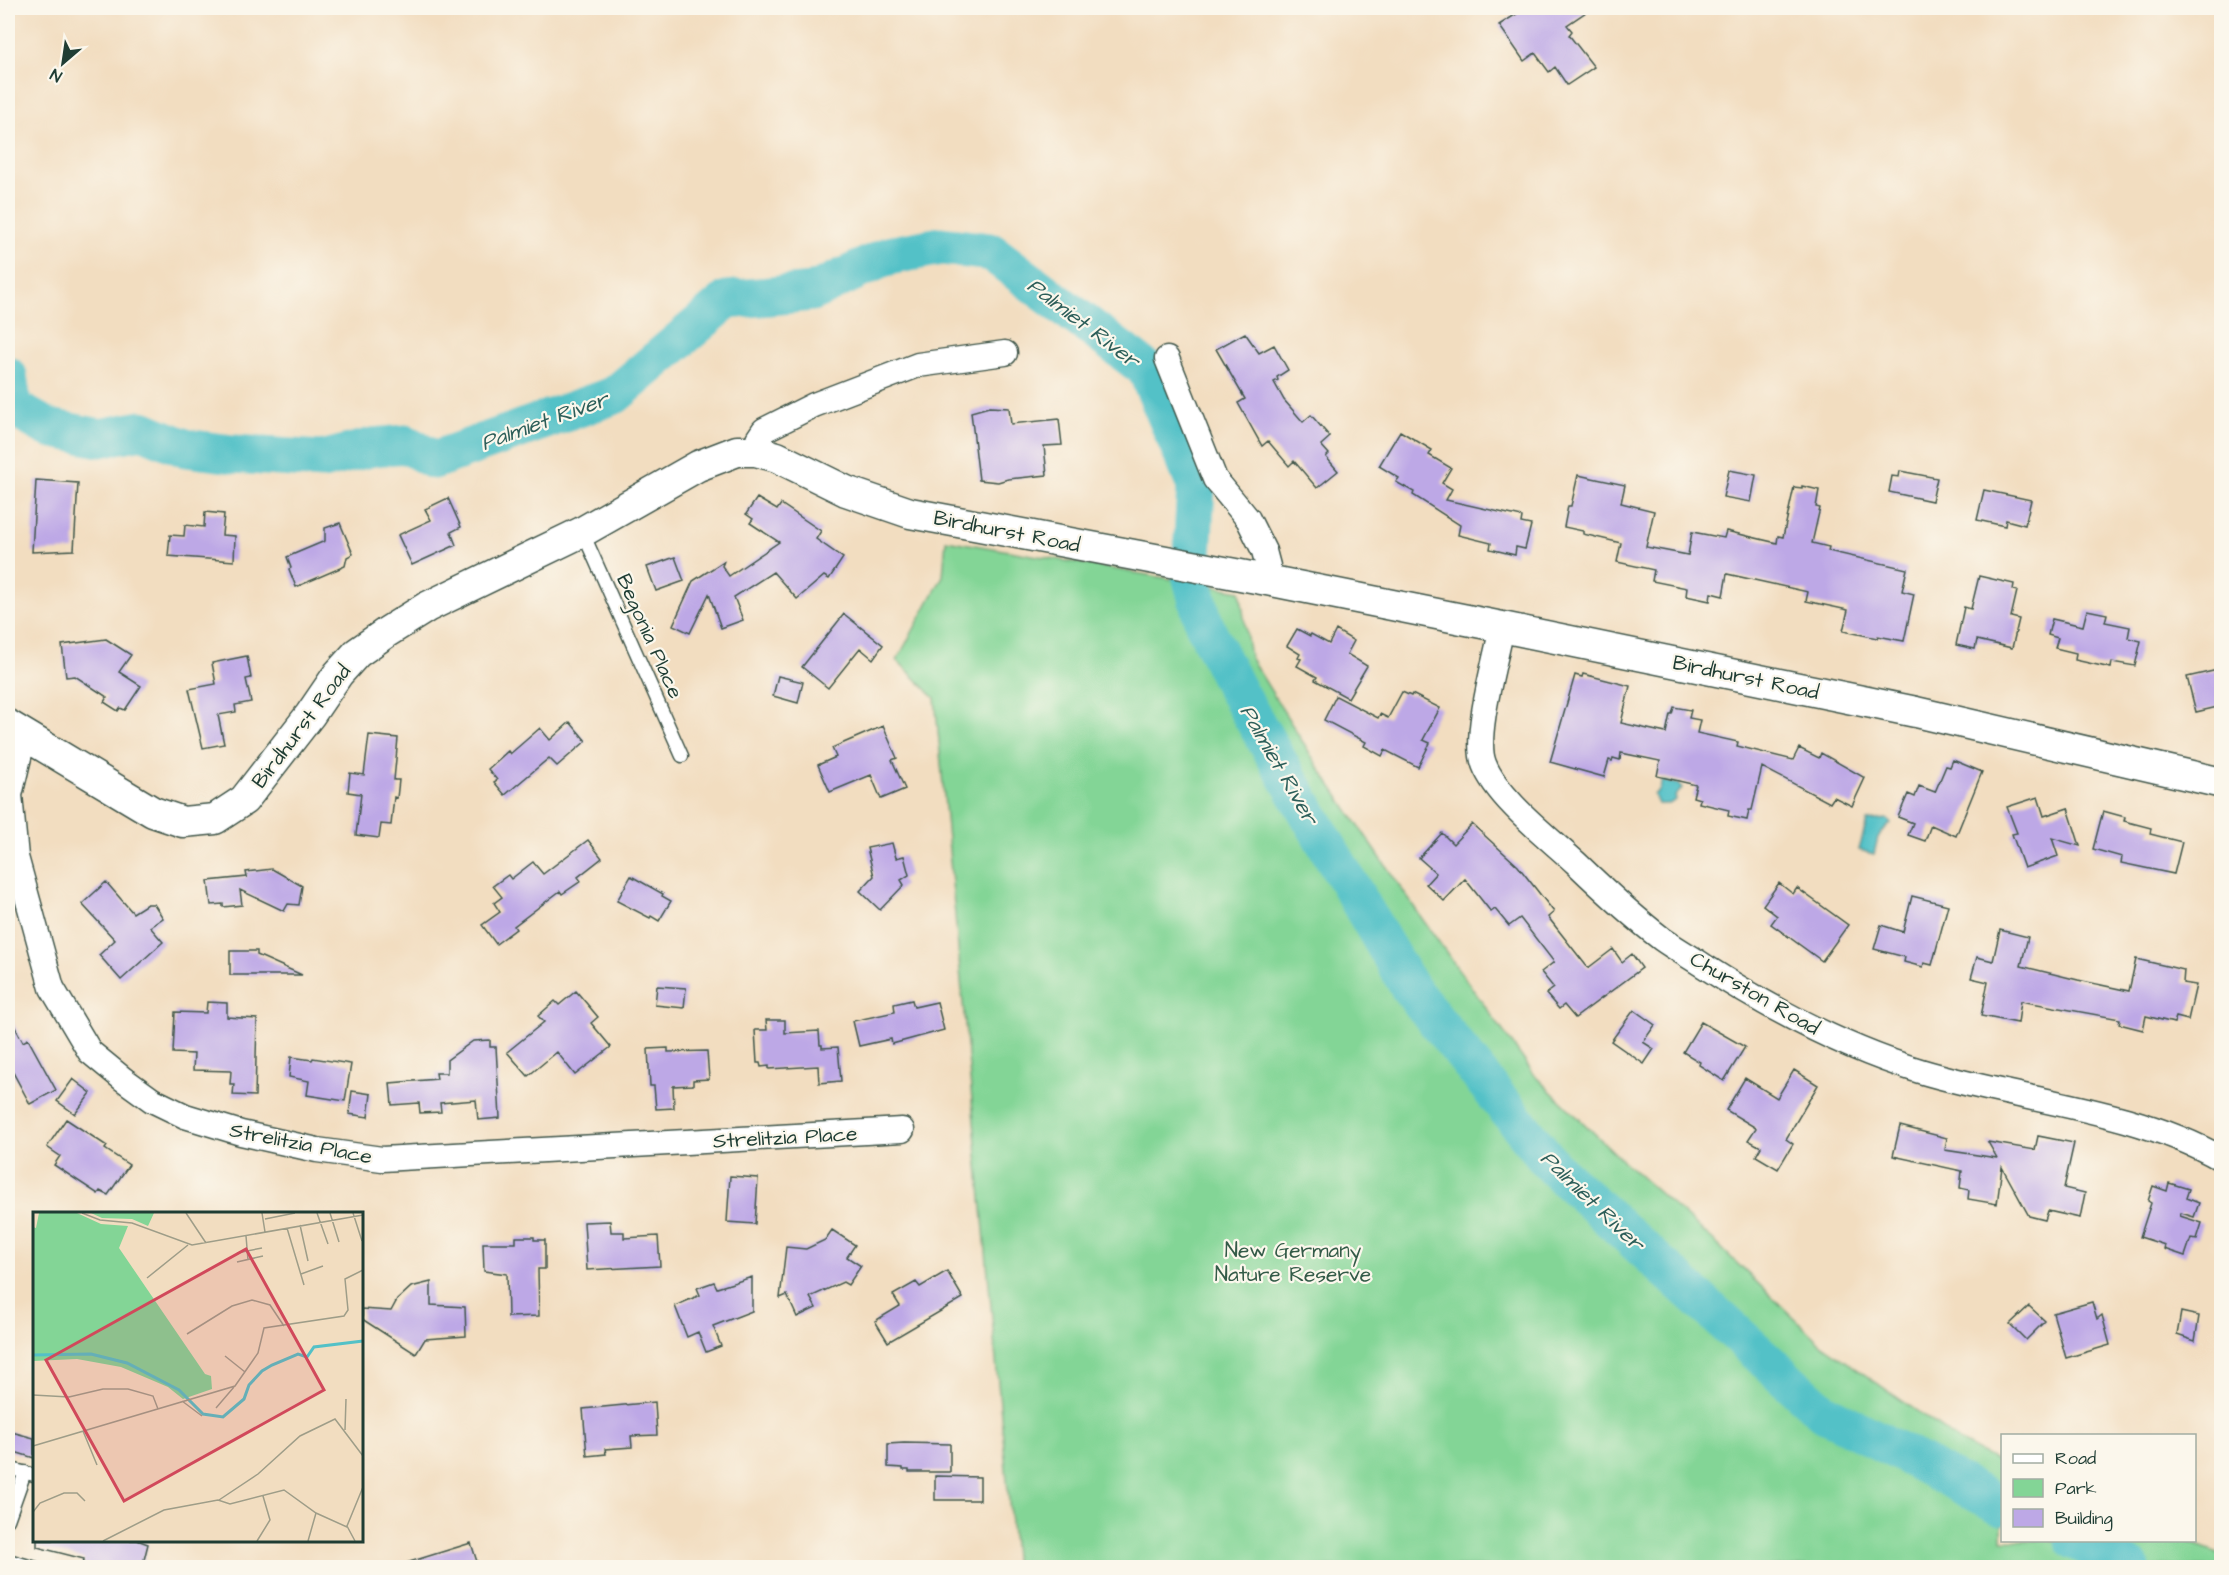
<svg xmlns="http://www.w3.org/2000/svg" width="2229" height="1575" viewBox="0 0 2229 1575" font-family="'Architects Daughter',sans-serif">
<rect width="100%" height="100%" fill="#fbf7ec"/>
<filter id="ink" filterUnits="userSpaceOnUse"><feTurbulence type="fractalNoise" baseFrequency=".0167" numOctaves="2"/><feDisplacementMap in="SourceGraphic" scale="12" xChannelSelector="R" yChannelSelector="G"/><feConvolveMatrix kernelMatrix="1 2 1 2 8 2 1 2 1" color-interpolation-filters="sRGB"/></filter>
<filter id="wash" filterUnits="userSpaceOnUse"><feTurbulence type="fractalNoise" baseFrequency=".008" numOctaves="4" result="noise"/><feDisplacementMap in="SourceGraphic" scale="24" xChannelSelector="R" yChannelSelector="G"/><feGaussianBlur stdDeviation="1.35" result="paint"/><feColorMatrix in="noise" values="0 0 0 0 0 0 0 0 0 0 0 0 0 0 0 0 0 1.4 0 .05"/><feComposite in="paint" operator="in"/></filter>
<g filter="url(#wash)">
<rect width="100%" height="100%" fill="#f2ddc0"/>
<path fill="#83d596" stroke="#518965" stroke-width="1.5" d="M946,540L1240,591L1250,657L1317,765L1423,920L1536,1077L1623,1161L1718,1245L1820,1343L1961,1442L2002,1464V1540L2186,1541L2221,1554V1567H1015L935,698L897,660L943,576Z"/>
<path fill="#53c1c7" stroke="#397f7e" stroke-width="1.5" d="M1662,781L1678,784L1682,789L1675,796L1676,800L1669,804H1658L1654,795L1660,789Z
M1887,819L1891,823L1878,837L1874,854L1859,850L1867,821Z"/>
<g fill="none" stroke-linecap="round" stroke-linejoin="round">
<path stroke="#53c1c7" stroke-width="39" d="M8,376L13,408L49,428L100,438L142,430L185,448L234,454L322,460L373,447L406,444L434,460L615,395L727,300L812,292L888,256L941,246L991,252L1146,369L1196,486L1191,575L1204,624L1235,687L1409,987L1555,1169L1822,1411L2002,1506
M2075,1540L2131,1568"/>
</g>
<g id="blocks">
<path fill="#bda8e6" d="M1526,8H1592L1567,25L1572,31L1569,35L1594,67L1567,85L1555,67L1549,72L1535,53L1524,61L1499,25Z
M1245,333L1259,353L1274,345L1288,370L1277,377L1278,380L1274,382L1284,400L1303,422L1311,415L1330,437L1321,445L1329,454L1326,457L1338,471L1317,488L1294,461L1289,466L1268,441L1262,446L1238,403L1245,399L1216,349Z
M989,407L1009,408L1011,424L1059,419L1062,445L1044,446L1047,475L1008,479L998,482L979,480L971,412Z
M1400,431L1432,450L1429,455L1451,468L1442,483L1452,489L1446,500L1522,517L1521,523L1531,525L1525,549L1516,547L1515,555L1490,549L1491,543L1458,535L1460,525L1413,495L1414,492L1396,482L1399,478L1379,466Z
M1729,470L1756,475L1751,502L1723,497Z
M1900,471L1937,478L1932,501L1889,492L1892,476L1899,477Z
M1578,475L1625,485L1621,503L1654,511L1646,547L1688,555L1692,532L1724,538L1726,531L1777,543L1778,536L1783,537L1794,487L1802,488V486L1819,490L1816,507L1820,508L1812,543L1829,547L1828,551L1907,569L1902,591L1914,594L1904,641L1878,636L1877,638L1843,631L1848,610L1806,601L1808,592L1727,574L1723,596L1711,593L1710,601L1686,596L1687,588L1652,581L1654,570L1617,562L1621,543L1583,534V531L1564,527L1568,506H1571Z
M36,480L78,483L74,550L32,552Z
M1984,490L2031,500L2025,525L2006,520L2005,526L1977,520Z
M448,498L461,527L451,532L456,545L412,565L398,535L431,520L425,509Z
M757,498L777,510L781,504L821,531L816,539L843,558L829,579L824,576L797,599L773,572L734,597L743,620L721,628L709,594L690,633L673,625L693,581L724,561L722,566L729,576L779,542L750,523L753,519L746,514Z
M205,512L224,514L222,535L235,536L234,561L168,556L170,535L184,536L185,525L204,527Z
M340,523L353,554L347,557L345,566L296,587L289,569L291,568L287,557L325,541V528Z
M675,557L684,581L656,591L647,567Z
M1979,576L2014,584L2013,590L2017,591L2011,617L2019,619L2012,648L1977,640L1975,649L1956,645L1964,607L1971,609Z
M2087,610L2107,614L2105,622L2130,627L2128,638L2141,641L2135,666L2112,662L2111,668L2075,660L2076,653L2055,648L2058,638L2048,635L2052,619L2083,626Z
M844,614L883,645L873,659L860,648L828,688L802,667Z
M1297,629L1310,636L1311,634L1329,644L1336,630L1354,641L1347,654L1367,666L1348,698L1315,680L1317,677L1297,666L1301,659L1298,658L1300,654L1287,646Z
M106,639L131,655L119,672L141,686L125,710L120,708L118,711L104,702L107,697L75,676L66,677L62,645Z
M247,656L251,678L246,679L251,702L235,705L236,712L218,715L224,744L203,748L189,689L216,684L212,663Z
M2222,669V706L2196,712L2187,677Z
M1583,674L1630,686L1621,723L1666,733L1670,714H1672L1674,707L1691,710L1689,718L1700,720L1697,733L1738,742L1737,746L1793,760L1799,748L1819,758L1821,753L1865,778L1852,806L1834,797L1830,803L1762,767L1752,810H1749L1747,820L1728,816L1729,810L1699,803L1700,799L1693,797L1696,785L1657,776L1660,761L1621,753L1620,760L1613,758L1612,761L1609,760L1604,777L1550,762L1575,675L1582,677Z
M778,676L803,682L798,703L773,696Z
M1402,692L1411,696L1412,694L1440,708L1423,740L1430,743L1418,767L1385,750L1382,756L1364,746L1366,742L1324,720L1336,696L1378,718L1380,714L1388,718Z
M570,722L586,741L557,766L549,758L505,795L494,782L497,780L488,769L508,751L510,754L540,728L550,740Z
M883,726L897,758L892,760L905,789L881,799L871,775L830,792L818,765L836,757L832,748Z
M369,735L398,738L394,780H399L397,798L394,797L391,825L381,824L379,838L356,835L361,794L348,792L350,773L364,775Z
M1953,760L1982,772L1956,836L1931,825L1925,841L1908,835L1913,823L1898,817L1908,794L1915,797L1919,786L1935,792L1946,766L1950,767Z
M2038,797L2044,816L2068,808L2080,846L2052,838L2058,856L2024,868L2012,834L2017,833L2007,807Z
M2103,811L2125,817L2124,821L2151,828L2150,834L2182,842L2174,874L2121,863L2122,857L2093,849Z
M1472,824L1518,866L1554,912L1548,917L1588,968L1613,949L1622,962L1632,954L1642,968L1575,1018L1564,1005L1559,1009L1546,994L1554,988L1541,972L1554,962L1520,918L1509,926L1495,909L1491,912L1465,879L1444,901L1426,884L1436,873L1419,858L1442,833L1453,844Z
M588,840L602,858L578,877L581,881L562,894L560,891L514,926L516,929L496,944L482,925L500,912L494,903L502,897L493,886L508,875L511,879L533,862L543,874Z
M892,843L896,858L904,856L909,875L901,880L904,885L880,910L860,891L874,876L867,848Z
M272,869L302,886L299,905L288,904L284,911L240,890L242,905L223,907V904L211,905L208,881L247,877L246,872Z
M631,876L663,894L662,896L671,901L659,921L651,916L650,918L617,901Z
M106,882L133,913L147,904H154L163,918L150,927L163,942L121,980L99,955L115,940L82,904Z
M1779,883L1793,894L1797,888L1848,925L1822,961L1771,924L1777,916L1763,905Z
M1912,896L1948,905L1932,965L1924,963L1923,967L1904,962L1905,957L1874,949L1881,925L1903,932Z
M2000,930L2028,937L2021,966L2078,980L2129,991L2136,959L2184,970L2183,983L2196,985L2188,1020L2176,1017L2174,1023L2146,1016L2143,1030L2119,1024L2120,1019L2021,1001L2018,1023L1981,1016L1988,982L1971,978L1977,957L1993,961Z
M230,951H257V955L302,975H230Z
M657,986L686,988L684,1008L655,1005Z
M576,991L598,1017L591,1023L611,1047L575,1075L557,1052L528,1076L507,1052L544,1022L538,1016L555,1001L559,1005Z
M912,1000L914,1007L937,1002L944,1030L892,1044L891,1039L859,1046L853,1021L895,1012L894,1004Z
M207,1002L227,1003V1017L257,1019L255,1096L233,1095L234,1084H230L231,1071L193,1070L194,1054L173,1053L175,1012L206,1013Z
M1634,1010L1655,1025L1643,1042L1654,1049L1644,1064L1611,1041Z
M8,1014L23,1042L28,1039L56,1090L30,1104L8,1063Z
M766,1020H785V1033L819,1031L820,1045H822V1048L838,1047L841,1081L819,1083L818,1066L769,1069V1066L761,1067L760,1063H757L755,1030H767Z
M1701,1022L1745,1047L1724,1081L1699,1065L1700,1062L1683,1052Z
M490,1040V1047H496L500,1118L478,1120L476,1100L440,1103L441,1112L420,1113L419,1103L392,1105L390,1083L437,1079L436,1073H447V1060L473,1041Z
M668,1048V1052L707,1051L709,1079L693,1080V1085L673,1086L674,1108L656,1109L654,1086H650L648,1049Z
M291,1057L312,1060L313,1058L351,1064L345,1101L307,1095L309,1081L289,1077Z
M1794,1070L1818,1085L1786,1139L1793,1144L1778,1169L1756,1156L1761,1147L1748,1140L1756,1128L1726,1110L1745,1078L1777,1098Z
M73,1079L91,1093L75,1114L57,1101Z
M352,1091L371,1094L368,1117L349,1114Z
M66,1119L107,1146L105,1149L129,1165L108,1195L100,1191L98,1194L54,1165L60,1156L47,1147Z
M1900,1126L1947,1138L1945,1150L1997,1158L1988,1142L2035,1150L2038,1136L2074,1143L2064,1188L2085,1193L2080,1218L2048,1211L2045,1220L2029,1216L2002,1167L1997,1204L1968,1199L1969,1190L1960,1188L1962,1171L1893,1156Z
M730,1176L758,1178L755,1224L727,1222Z
M2169,1183L2189,1189L2186,1198L2199,1203L2194,1217L2181,1213L2180,1216L2202,1223L2197,1239L2191,1238L2185,1256L2164,1249L2165,1245L2140,1237L2151,1203L2148,1201L2153,1186L2167,1191Z
M610,1221L611,1232H624V1238L658,1236L660,1266L587,1270L584,1222Z
M832,1230L855,1245L847,1257L861,1266L848,1285L843,1282L810,1297L816,1308L797,1317L787,1295L780,1298L786,1247L806,1249L825,1240Z
M516,1237H534V1240H545V1269H538L539,1316L508,1317L507,1274L484,1271L483,1243H516Z
M947,1271L963,1298L888,1342L875,1321L900,1306L893,1295L916,1282L920,1287Z
M752,1277V1311L713,1326L721,1346L706,1352L698,1332L687,1337L675,1306L700,1295L697,1288L714,1282L717,1288Z
M431,1282V1305L465,1307L466,1336L425,1339L416,1354L362,1319V1309L391,1311L397,1300L411,1287Z
M2092,1302L2097,1319L2102,1315L2110,1345L2066,1358L2053,1313Z
M2029,1306L2045,1321L2026,1340L2010,1324Z
M2181,1312L2199,1316L2195,1341L2177,1335Z
M655,1402L657,1435L631,1436L632,1447L605,1449L606,1454L587,1456L583,1409Z
M8,1431L34,1438V1458L8,1450Z
M904,1443L950,1444V1472H909V1470H903V1468L888,1467V1444Z
M935,1476L980,1477V1500H935Z
M37,1540H137L148,1544L142,1568H95L83,1564L84,1559L37,1547Z
M471,1543L479,1568H406V1563Z"/>
</g>
</g>
<g filter="url(#ink)">
<use href="#blocks" fill-opacity="0" stroke="#3f5549" stroke-width="1.5"/>
<g fill="none" stroke-linecap="round" stroke-linejoin="round">
<g stroke="#3f5549" stroke-width="15">
<path id="service" d="M583,533L682,756
M8,1468L34,1475
M8,1520L25,1472
M8,1560L36,1568"/>
</g>
<g stroke="#3f5549" stroke-width="27">
<path id="minor" d="M1167,359L1215,479L1248,519L1264,551L1268,566L1267,580
M756,451L758,439L764,430L814,405L918,365L1005,353
M1502,627C1496,659 1473,736 1484,764C1497,798 1549,838 1576,863C1603,889 1632,916 1662,939C1676,949 1691,957 1704,966C1771,1009 1844,1048 1920,1071C2019,1101 2130,1107 2222,1159
M30,737L20,753L10,795L16,857L52,988L90,1052L123,1079L152,1100L185,1116L241,1133L317,1150L382,1159L902,1130"/>
</g>
<g stroke="#3f5549" stroke-width="33">
<path id="tertiary" d="M8,725L153,812L183,822L215,819L244,800L310,715L338,674L357,653L387,632L427,607L582,532L698,466L737,451H756L777,457L846,491L910,513L1267,580L1502,627L1916,712L2222,783"/>
</g>
<use href="#service" stroke="#fff" stroke-width="12"/>
<use href="#minor" stroke="#fff" stroke-width="24"/>
<use href="#tertiary" stroke="#fff" stroke-width="30"/>
</g>
</g>
<g text-anchor="middle" stroke-width="4.5" stroke-linejoin="round" paint-order="stroke">
<g font-size="21" fill="#1f3d34" stroke="#fbf7ec">
<text transform="translate(1007 531) rotate(11)" y="7">Birdhurst Road</text>
<text transform="translate(650 636) rotate(66)" y="7">Begonia Place</text>
<text transform="translate(1746 677) rotate(12)" y="7">Birdhurst Road</text>
<text transform="translate(301 726) rotate(-53)" y="7">Birdhurst Road</text>
<text transform="translate(1755 993) rotate(30)" y="7">Churston Road</text>
<text transform="translate(785 1137) rotate(-3)" y="7">Strelitzia Place</text>
<text transform="translate(301 1143) rotate(11)" y="7">Strelitzia Place</text>
</g>
<g font-size="21" fill="#335b48" stroke="#fbf7ec">
<text x="1293" y="1257">New Germany<tspan x="1293" dy="24">Nature Reserve</tspan></text>
</g>
<g font-size="22" font-style="italic" fill="#2c5e59" stroke="#fbf7ec">
<text transform="translate(1084 322) rotate(37)" y="8">Palmiet River</text>
<text transform="translate(544 420) rotate(-20)" y="8">Palmiet River</text>
<text transform="translate(1280 764) rotate(60)" y="8">Palmiet River</text>
<text transform="translate(1593 1200) rotate(44)" y="8">Palmiet River</text>
</g>
</g>
<g transform="translate(33 1212)">
<rect width="330" height="330" fill="#f2ddc0"/>
<path d="M6,1H44L68,12L95,14L86,36L172,162L178,164L179,177L150,187L135,175L88,155L44,147L0,149V15L3,16ZM58,1H121L115,14L99,7L69,6Z" fill="#83d596"/>
<path fill="none" stroke="#53c1c7" stroke-width="3" d="M0,143L58,142L94,151L146,178L170,202L190,205L211,187L216,173L229,159L239,153L265,142L274,145L281,135L330,129"/>
<path fill="none" stroke="#9e9d88" stroke-width="1.5" d="M49,1L67,8L99,11L159,33L330,3M153,1L173,31M229,1L232,20M284,1L295,32M297,1L306,30M320,1L329,29M232,7L262,1M267,13L275,49M254,16L271,73M213,24L215,48M204,41L229,36M204,50L230,44M268,62L290,54M114,66L155,33M154,122L199,94L219,88L237,93L251,114M192,144L212,160M0,183L36,185L70,177H95L120,184L125,197M149,189L169,204M183,196L201,175M312,218L313,187M50,219L64,253M0,234L202,174L225,141L231,116L311,104L315,98L312,67L330,58M186,288L225,262L267,224L302,207L330,244M0,300L7,291L31,281H44L52,289M70,329L131,298L185,288L197,292L251,278L283,301L314,315M224,329L237,308L230,284M275,329L283,301M322,329L314,314L330,275"/>
<path fill="#d1495b" fill-opacity="0.15" stroke="#d1495b" stroke-width="3" d="M213,37L291,178L91,289L13,148Z"/>
<rect width="330" height="330" fill="none" stroke="#1f3d34" stroke-width="3"/>
</g>
<rect width="2229" height="1575" fill="none" stroke="#fbf7ec" stroke-width="30"/>
<rect x="2001" y="1434" width="195" height="108" fill="#fbf7ec" stroke="#a3ada2" stroke-width="1.5"/>
<rect x="2013" y="1454" width="30" height="9" fill="#ffffff" stroke="#a3ada2" stroke-width="1.5"/>
<text x="2055" y="1464" font-size="18" fill="#1f3d34">Road</text>
<rect x="2013" y="1479" width="30" height="18" fill="#83d596" stroke="#a3ada2" stroke-width="1.5"/>
<text x="2055" y="1494" font-size="18" fill="#1f3d34">Park</text>
<rect x="2013" y="1509" width="30" height="18" fill="#bda8e6" stroke="#a3ada2" stroke-width="1.5"/>
<text x="2055" y="1524" font-size="18" fill="#1f3d34">Building</text>
<g transform="translate(63 63) rotate(209)" stroke="#fbf7ec" stroke-width="4.5" paint-order="stroke">
<path d="M0-4.5L10 22L0 15L-10 22Z" fill="#1f3d34"/>
<text y="-9" font-size="16" font-weight="bold" text-anchor="middle" fill="#1f3d34">N</text>
</g>
</svg>
